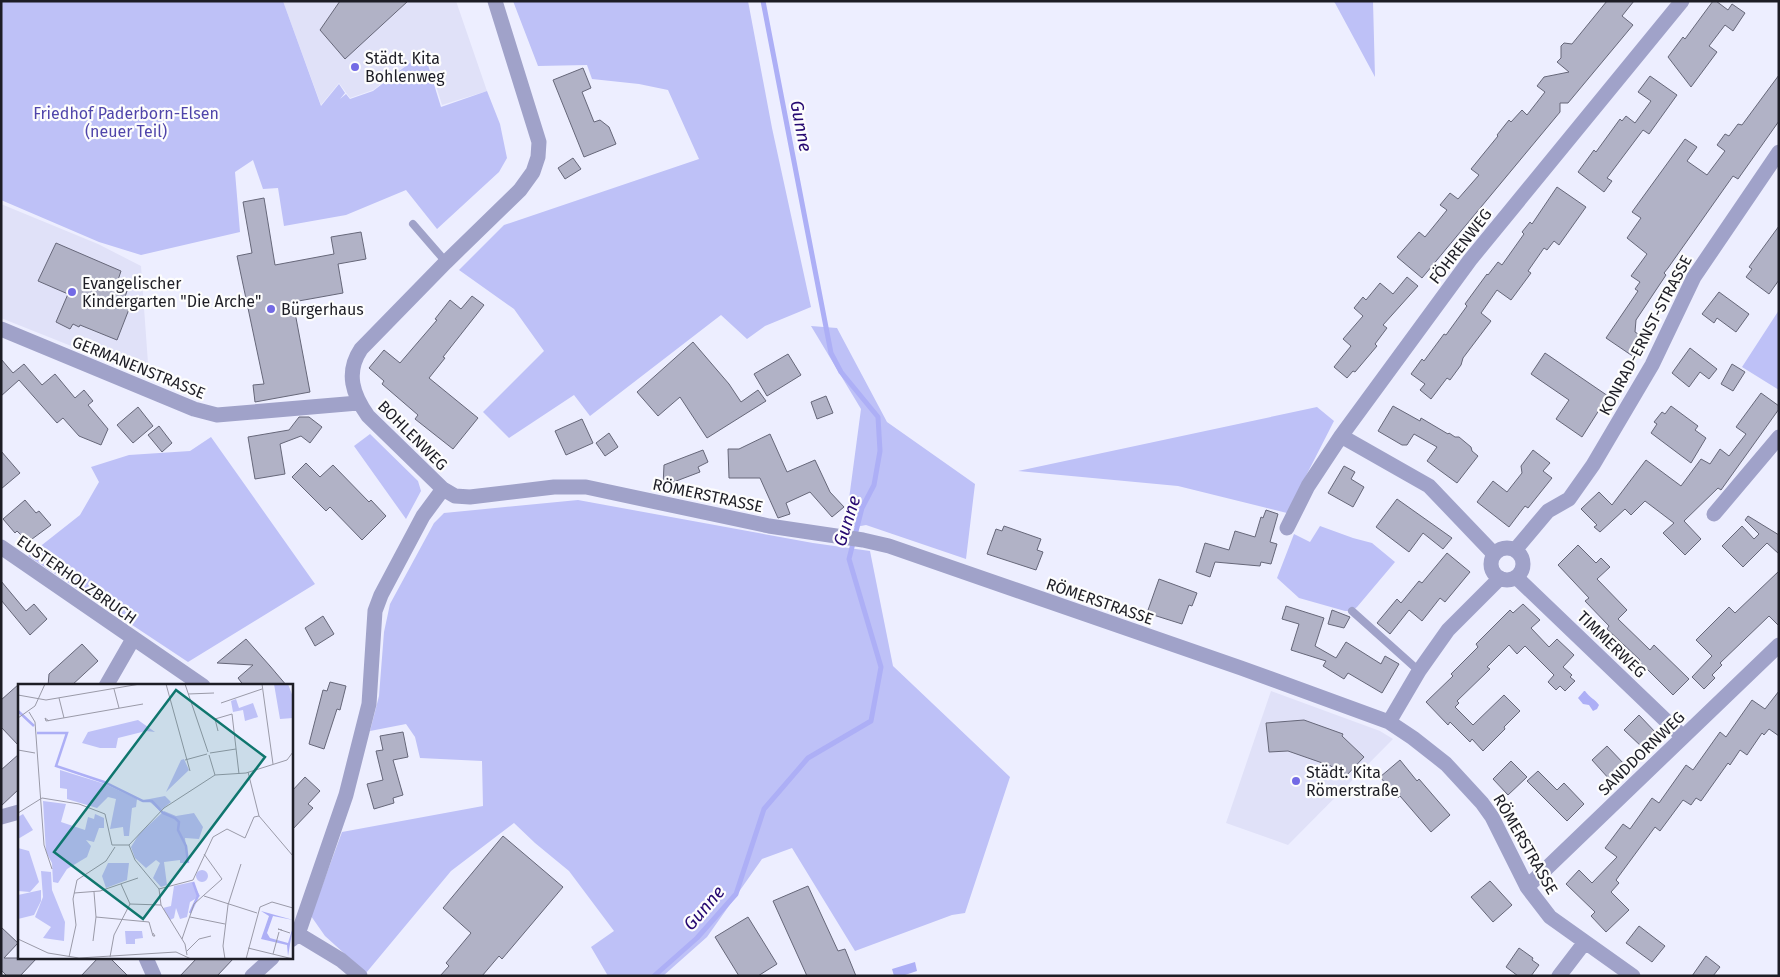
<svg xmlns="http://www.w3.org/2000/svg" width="1780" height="977" viewBox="0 0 1780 977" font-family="'Fira Sans',sans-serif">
<rect width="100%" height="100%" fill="#edeeff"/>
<path fill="#e0e1f8" d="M283,1H456L487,91L442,105L425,51L373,90L350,98L339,83L321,105Z
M1,204L98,244L141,266L149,377L1,318Z
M1271,691L1380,731L1393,739L1288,845L1226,823Z"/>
<path fill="#bec1f7" d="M1,1H283L321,106L339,84L345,93L340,99L346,94L350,99L373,91L424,52L441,107L487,91L500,124L507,158L499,172L437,229L406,190L346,215L284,226L278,188L263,189L253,160L235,172L240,232L141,255L99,242L1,200Z
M513,1H748L772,128L811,307L765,326L747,339L721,315L590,416L574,395L509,438L483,412L544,351L514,309L459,270L504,225L699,159L668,90L639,84L592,79L587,65L538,66Z
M1333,1H1373L1375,77L1335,3Z
M1779,310V390L1742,367Z
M811,326L837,328L887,422L975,484L966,559L866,525L845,529L861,409Z
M1317,407L1334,421L1287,513L1178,486L1018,471Z
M370,434L418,481L421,491L406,519L354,446Z
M211,437L315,584L188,662L28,556L80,515L99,482L91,467L129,455L190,451Z
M578,500L813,543L870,551L893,666L1010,777L965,913L952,915L855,951L792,848L762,859L707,937L663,976H608L591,947L614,931L569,871L535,843L514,823L451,871L366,973L325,936L311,916L342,832L483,806L482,761L420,758L415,737L406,724L370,731L379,696L384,632L390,604L434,523L444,513Z
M1320,526L1353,538L1372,543L1395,562L1357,607L1352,611H1345L1299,598L1277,578L1294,534L1310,542Z"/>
<path fill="#adaff6" d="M1584,691H1585C1590,698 1595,699 1599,705L1597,709L1593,711L1589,705L1583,704L1578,698Z
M915,962L917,971L902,976H894L892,969Z"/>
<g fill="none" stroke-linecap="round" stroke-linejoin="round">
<path stroke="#adaff6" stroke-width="5" d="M654,976L697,938L736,894L764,809L808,758L871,721L881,667L849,559L862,508L874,485L880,451L878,417L841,372L831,353L763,1"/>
</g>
<path fill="#b1b2c6" stroke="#666779" d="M340,1H408L345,59L320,30Z
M1607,1H1634L1622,16L1633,25L1568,103H1560V112L1422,278L1397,257L1419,232L1425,237L1447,210L1440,205L1450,193L1458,199L1479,175L1471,169L1498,136L1497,135L1509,120L1511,122L1522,110L1527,115L1545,92L1537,86L1544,77L1569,72L1557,62L1561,58V46L1564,43L1572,44Z
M1713,1H1716L1728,10L1732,4L1745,13L1733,31L1725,25L1709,46L1717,52L1691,87L1668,57L1683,37L1685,39Z
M583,68L591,88L582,92L594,122L600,120L609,127L616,144L584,157L553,80Z
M1779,75V121L1738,179L1733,176L1668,268L1664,273L1666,275L1636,320L1635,332L1646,339L1634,357L1606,338L1638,291L1635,289L1640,282L1631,276L1647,254L1627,238L1641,218L1632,212L1685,139L1697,147L1687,161L1707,175L1725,151L1717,145L1725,134L1729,136L1738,124L1742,125Z
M1650,76L1677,95L1649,134L1643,130L1607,178L1612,181L1604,192L1578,172L1594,150L1596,152L1620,119L1622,121L1626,116L1635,123L1651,101L1638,92Z
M573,158L581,169L565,179L558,168Z
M1557,187L1586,207L1559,245L1554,241L1547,250L1544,248L1528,271L1531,273L1511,300L1497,290L1481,313L1491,321L1463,358L1461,365L1450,380L1447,378L1431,399L1420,390L1425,384L1411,374L1422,359L1424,361L1444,334L1446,335L1467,306L1465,304L1487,274L1488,275L1498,262L1502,265L1524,234L1522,232L1530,222L1532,224Z
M264,198L275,265L334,254L331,237L361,232L366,259L338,264L343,293L293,302L310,392L255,402L253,385L264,384L237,256L252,253L243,202Z
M1779,226V280L1769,294L1746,277L1752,269L1749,267Z
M56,243L121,271L117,283L128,288L124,300L131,304L117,340L80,325L79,327L73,324L70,329L56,322L68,294L38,281Z
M1407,277L1418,286L1383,325L1387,328L1375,344L1377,346L1355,372L1353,371L1347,378L1334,367L1351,346L1343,339L1363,316L1354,308L1363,297L1366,300L1380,283L1393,294Z
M1719,292L1749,314L1736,332L1717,318L1714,323L1702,314Z
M472,296L484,305L443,357L445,358L429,378L478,418L453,449L415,419L418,415L382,384L384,381L369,368L384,350L400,363L437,320L435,319L450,300L461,309Z
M693,342L729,384L741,402L758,390L766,401L707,438L680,397L658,416L637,392Z
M1690,348L1717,369L1709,379L1700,372L1689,387L1672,373Z
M1545,353L1608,396L1582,437L1556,419L1569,400L1531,374Z
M788,354L801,375L767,396L754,374Z
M1,359L13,373L24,364L42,385L55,374L75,398L84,390L93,401L88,405L108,429L101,445L79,436L63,418L57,423L19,380L1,396Z
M1732,364L1745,372L1733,391L1721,384Z
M1761,393L1779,406V409L1721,490L1718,488L1684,521L1701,539L1685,555L1663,533L1674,523L1645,501L1631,515L1625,509L1600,532L1594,527L1597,525L1581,509L1599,492L1612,505L1646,460L1681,486L1701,459L1710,464L1720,449L1729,456L1746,434L1736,427Z
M826,396L833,413L817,419L811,402Z
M1393,406L1420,421L1421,418L1448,434L1449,433L1455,437H1459L1471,447L1472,451L1478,456L1457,483L1427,461L1437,447L1414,434L1407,445H1402L1378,431Z
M1671,406L1698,426L1695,430L1706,438L1691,463L1651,433L1657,424L1654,422L1662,412L1665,414Z
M138,407L153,426L133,443L117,425Z
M299,417H309L322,427L310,443L301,436L280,444L285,474L255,479L248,437L289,430Z
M582,419L593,443L566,455L555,431Z
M159,426L172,443L162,452L148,435Z
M609,433L618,447L605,456L596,443Z
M770,434L787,472L815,460L830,492L844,507L832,517L810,492L786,503L790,514L778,518L760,478H729L728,449H739Z
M703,450L708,462L698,467L700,472L663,486L664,465Z
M1533,450L1550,463L1543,471L1552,478L1528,508L1525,506L1509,527L1477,502L1493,481L1507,492L1522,473L1521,466Z
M1,451L20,473L1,489Z
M306,463L320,477L333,465L369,502L371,500L386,516L362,540L330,507L326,511L292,477Z
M1344,466L1355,472L1351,479L1364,487L1353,507L1328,493Z
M1397,499L1452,538L1443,549L1423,533L1409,552L1376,527Z
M25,500L36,513L39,511L51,525L28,542L17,531L15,533L3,519Z
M1266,510L1278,514L1270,542L1277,544L1271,564L1261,562L1260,566L1215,562L1210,577L1196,572L1205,543L1229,550L1235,531L1255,537L1261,517L1263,518Z
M1748,516L1779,535V554L1767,543L1743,567L1722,546L1742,526L1754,539L1759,534L1745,520Z
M1004,526L1041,539L1037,550L1043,552L1036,570L987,554L996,529L1002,531Z
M1578,545L1596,563L1601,558L1610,567L1597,579L1627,610L1618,619L1650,650L1654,645L1689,679L1673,695L1639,661L1640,660L1607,629L1609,626L1585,601L1589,598L1558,565Z
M1447,553L1470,572L1445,602L1440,598L1422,621L1409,610L1390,634L1377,623L1397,599L1401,603L1419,581L1422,583Z
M1779,571V626L1769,616L1720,663L1722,665L1712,675L1715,678L1704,689L1692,677L1712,656L1696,640L1729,607L1735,613Z
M1159,579L1197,593L1192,606L1189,605L1182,624L1147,613Z
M1,581L26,611L34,604L47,619L30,635L1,600Z
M1523,604L1540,620L1531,628L1549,647L1557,639L1574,655L1563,667L1572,675L1570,677L1575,681L1565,691L1560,686L1556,690L1548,682L1554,675L1525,646L1517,654L1509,645L1487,667L1490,669L1457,701L1459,703L1455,707L1473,725L1504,695L1520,711L1504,727L1505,729L1483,751L1472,739L1470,742L1450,722L1448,725L1426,702L1453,676L1451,674L1478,647L1476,644L1510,610L1513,613Z
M1286,606L1324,618L1315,646L1336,658L1346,642L1381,664L1385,656L1399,664L1382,693L1348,673L1344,679L1323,666L1326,661L1291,650L1299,624L1282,619Z
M1332,610L1350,617L1344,628L1328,624Z
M323,616L334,634L315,646L305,628Z
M246,639L270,666L287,686H244L238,678L253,665L217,663Z
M82,644L98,661L71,686H48L49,674Z
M330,682L346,686L340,710L337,709L324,749L309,744L323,690L327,691Z
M19,684V746L1,727V700Z
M1779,691V736L1769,729L1764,735L1762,733L1747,755L1740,750L1730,765L1728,763L1701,801L1696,798L1691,805L1683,800L1660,831L1655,827L1616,880L1619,883L1611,892L1629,910L1606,932L1591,916L1595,912L1566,884L1579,870L1592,883L1617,857L1605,848L1623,824L1630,829L1652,798L1659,803L1686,765L1693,770L1720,732L1726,737L1752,700L1765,709Z
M1639,715L1657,734L1643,748L1624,730Z
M1304,720L1343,734L1342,736L1364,757L1344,778L1331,766L1288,751L1269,752L1266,723Z
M403,732L408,757L393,760L403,795L393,798L394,803L374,809L367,784L383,780L376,751L383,750L380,736Z
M1607,746L1625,765L1610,780L1592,760Z
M19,754V789L1,806V770Z
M1400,760L1417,781L1419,779L1450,815L1431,832L1400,796L1398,798L1380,777Z
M1511,761L1527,777L1508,795L1493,779Z
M1538,771L1557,790L1564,783L1584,804L1567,821L1527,781Z
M305,777L320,791L308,804L313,808L291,831V792Z
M503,836L563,887L502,959L499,956L482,976H440L449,966L446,963L471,933L443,908Z
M1490,881L1512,905L1493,922L1471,897Z
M808,886L838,951L845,949L856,976H807L773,901Z
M748,917L777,964L758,976H739L715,937Z
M1639,926L1665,946L1652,962L1626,943Z
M1,927L18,943L4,958H37L20,976H7L1,970Z
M1519,948L1533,958L1532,960L1539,965L1531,976H1518L1506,967Z
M1706,956L1720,967L1713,976H1692Z
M98,958H110L128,976H81Z
M197,958H234L217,976H180Z"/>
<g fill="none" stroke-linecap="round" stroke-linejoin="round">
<path stroke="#a0a2c9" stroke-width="8" d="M413,224L446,262
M1352,611L1419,671"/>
<path stroke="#a0a2c9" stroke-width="15" d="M495,1L539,142L538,157L533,172L520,190L446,262L361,349C345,373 353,395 368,416L443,489L455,496L470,497L554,487H586L769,526L863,540L889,546L1241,668L1389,722L1413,738L1446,764L1482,803L1492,817L1527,887L1550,917L1633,976
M1,329L194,409L217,415L358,403
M1341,436L1429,486L1494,554
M1714,514L1779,437
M1287,528L1308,486L1341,436L1470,260L1682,1
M1,547L203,686
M1491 564a16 16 0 1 1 32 0a16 16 0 1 1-32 0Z
M1515,550L1548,511L1569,499L1593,465L1652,365L1694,277L1779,152
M1516,577L1683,737
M106,686L133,639
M1389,722L1419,671L1448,630L1500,578
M1,817L19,812
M1527,887L1779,645
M298,934L341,960L360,976
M291,940L298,934L346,795L369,704L375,611L381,595L423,516L443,489
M146,958L154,976
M252,976L272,958
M1559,976L1585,942"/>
</g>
<g fill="#736ae5" stroke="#fdfdfd" stroke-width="2">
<circle cx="355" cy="67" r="5"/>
<circle cx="72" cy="292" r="5"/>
<circle cx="271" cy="309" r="5"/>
<circle cx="1296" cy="781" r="5"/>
</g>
<g text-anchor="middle" stroke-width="4.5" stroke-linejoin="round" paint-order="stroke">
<g font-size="16" fill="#1d1d25" stroke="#fdfdfd" text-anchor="start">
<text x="365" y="64">Städt. Kita<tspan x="365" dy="18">Bohlenweg</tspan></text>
<text x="82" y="289">Evangelischer<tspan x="82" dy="18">Kindergarten "Die Arche"</tspan></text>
<text x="281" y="315">Bürgerhaus</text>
<text x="1306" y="778">Städt. Kita<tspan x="1306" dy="18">Römerstraße</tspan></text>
</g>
<g font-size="16" fill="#4f45aa" stroke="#fdfdfd">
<text x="126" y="119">Friedhof Paderborn-Elsen<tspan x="126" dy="18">(neuer Teil)</tspan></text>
</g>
<g font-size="16" fill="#1d1d25" stroke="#fdfdfd">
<text transform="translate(1460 246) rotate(-52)" y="6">FÖHRENWEG</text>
<text transform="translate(1645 335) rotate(-62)" y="6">KONRAD-ERNST-STRASSE</text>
<text transform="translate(139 367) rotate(22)" y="6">GERMANENSTRASSE</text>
<text transform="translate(413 435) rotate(45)" y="6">BOHLENWEG</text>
<text transform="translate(708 495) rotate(12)" y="6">RÖMERSTRASSE</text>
<text transform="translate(77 579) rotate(35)" y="6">EUSTERHOLZBRUCH</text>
<text transform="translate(1100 601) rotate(19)" y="6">RÖMERSTRASSE</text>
<text transform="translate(1612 644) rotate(44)" y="6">TIMMERWEG</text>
<text transform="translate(1641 753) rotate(-44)" y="6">SANDDORNWEG</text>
<text transform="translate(1526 844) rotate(60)" y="6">RÖMERSTRASSE</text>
</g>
<g font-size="18" font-style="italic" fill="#260971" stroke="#fdfdfd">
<text transform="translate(801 126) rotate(79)" y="6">Gunne</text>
<text transform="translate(847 521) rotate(-72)" y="6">Gunne</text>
<text transform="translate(704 908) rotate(-49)" y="6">Gunne</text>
</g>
</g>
<g transform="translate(18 684)">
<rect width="275" height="275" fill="#edeeff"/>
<path d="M256,0H270L275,13V34L262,35ZM218,15L221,24L235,19L240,33L227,37L225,26L215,28L213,17ZM120,36L137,48L128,47L100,54L98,64H82L64,59L70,48ZM166,75L171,86L148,108L163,76ZM42,86L87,100L119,115L118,123L114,124L111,152H106L105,143L92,145L98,115L90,113L79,124L49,115V105L42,104ZM147,112L153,118L142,127L132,118L121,117ZM25,117L48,120L43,138L67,146L70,133L76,135L77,130L86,134V144H81L76,158L68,156L73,162L69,173L49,185L40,199L35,198L34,179L28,168ZM146,127L158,132L176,129L185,143L181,155L167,154L170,179H162V176L146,178L149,201L143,203L135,194L142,179L138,176L128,184L117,174L113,163L121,150ZM5,130L15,146L0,155V133ZM0,164L11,167L21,198L12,208L0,207ZM90,179H111L109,196L88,204L84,192ZM178 192a6 6 0 1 1 12 0a6 6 0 1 1-12 0ZM23,187L33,188L34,206L47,238L46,257L25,254L33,243L17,233L25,213ZM174,198L182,212L172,218L169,233L162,235L158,224L156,234L152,236L145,224L153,222L156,202ZM23,206V217L16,231L0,235V211ZM107,247H124L125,254L117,255V260H108Z" fill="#bec1f7"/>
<path d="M243,227L275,236L255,232L249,249L252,254L270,259L275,243L270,272L269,261L243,255L251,232Z" fill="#adaff6"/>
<path fill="none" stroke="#adaff6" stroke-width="2.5" d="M0,27L16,42M19,49H49L38,82L86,98L125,117H134L145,129L157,134L161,138L160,146L168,162L170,179M172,229L180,212L175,198"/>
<path fill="none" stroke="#9a9aa8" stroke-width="1" d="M148,0L172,87M167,0L190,68M244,0L255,80M96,5L101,24M170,10L196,9M0,11L28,16L122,0M41,14L46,34M203,19L244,5M11,28L17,38L26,161L34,185M0,34L17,22L27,0M31,37L27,34L28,37L125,20M200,47L197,35L214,30L221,90M0,66L17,69M192,69L218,65M191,71L197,91M167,76L189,70M230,88L241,132L275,172M0,129L24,114L61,120L87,130L94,161H111M111,161L146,124L197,91L228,89L269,76L275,68M111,161L117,176L141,205L143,221L167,260L169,271M103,200L112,220M141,205L175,196L195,153L209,145L227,154L236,133L241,132M56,209L82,207L120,194M186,212L239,229M78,233L131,238L135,252H137L135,249M172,233L207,240M264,246L260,245L272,249M0,255L30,269L61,274L158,268L173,275M164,255L176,220L204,195L186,170M75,257L78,233L76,208M230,264L275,275M169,267L181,255L193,252M255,270L261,248M51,273L58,241L55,215L59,196L88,177L97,163M92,273L96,251L112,220L143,221M207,275L205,262L210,221L223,180M228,275L242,223L254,218L275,224"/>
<path fill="#0f766e" fill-opacity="0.15" stroke="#0f766e" stroke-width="2.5" d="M158,6L247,73L125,235L36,168Z"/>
<rect width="275" height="275" fill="none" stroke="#1d1d25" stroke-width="2.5"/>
</g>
<rect width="1780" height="977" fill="none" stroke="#1d1d25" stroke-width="5"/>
</svg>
